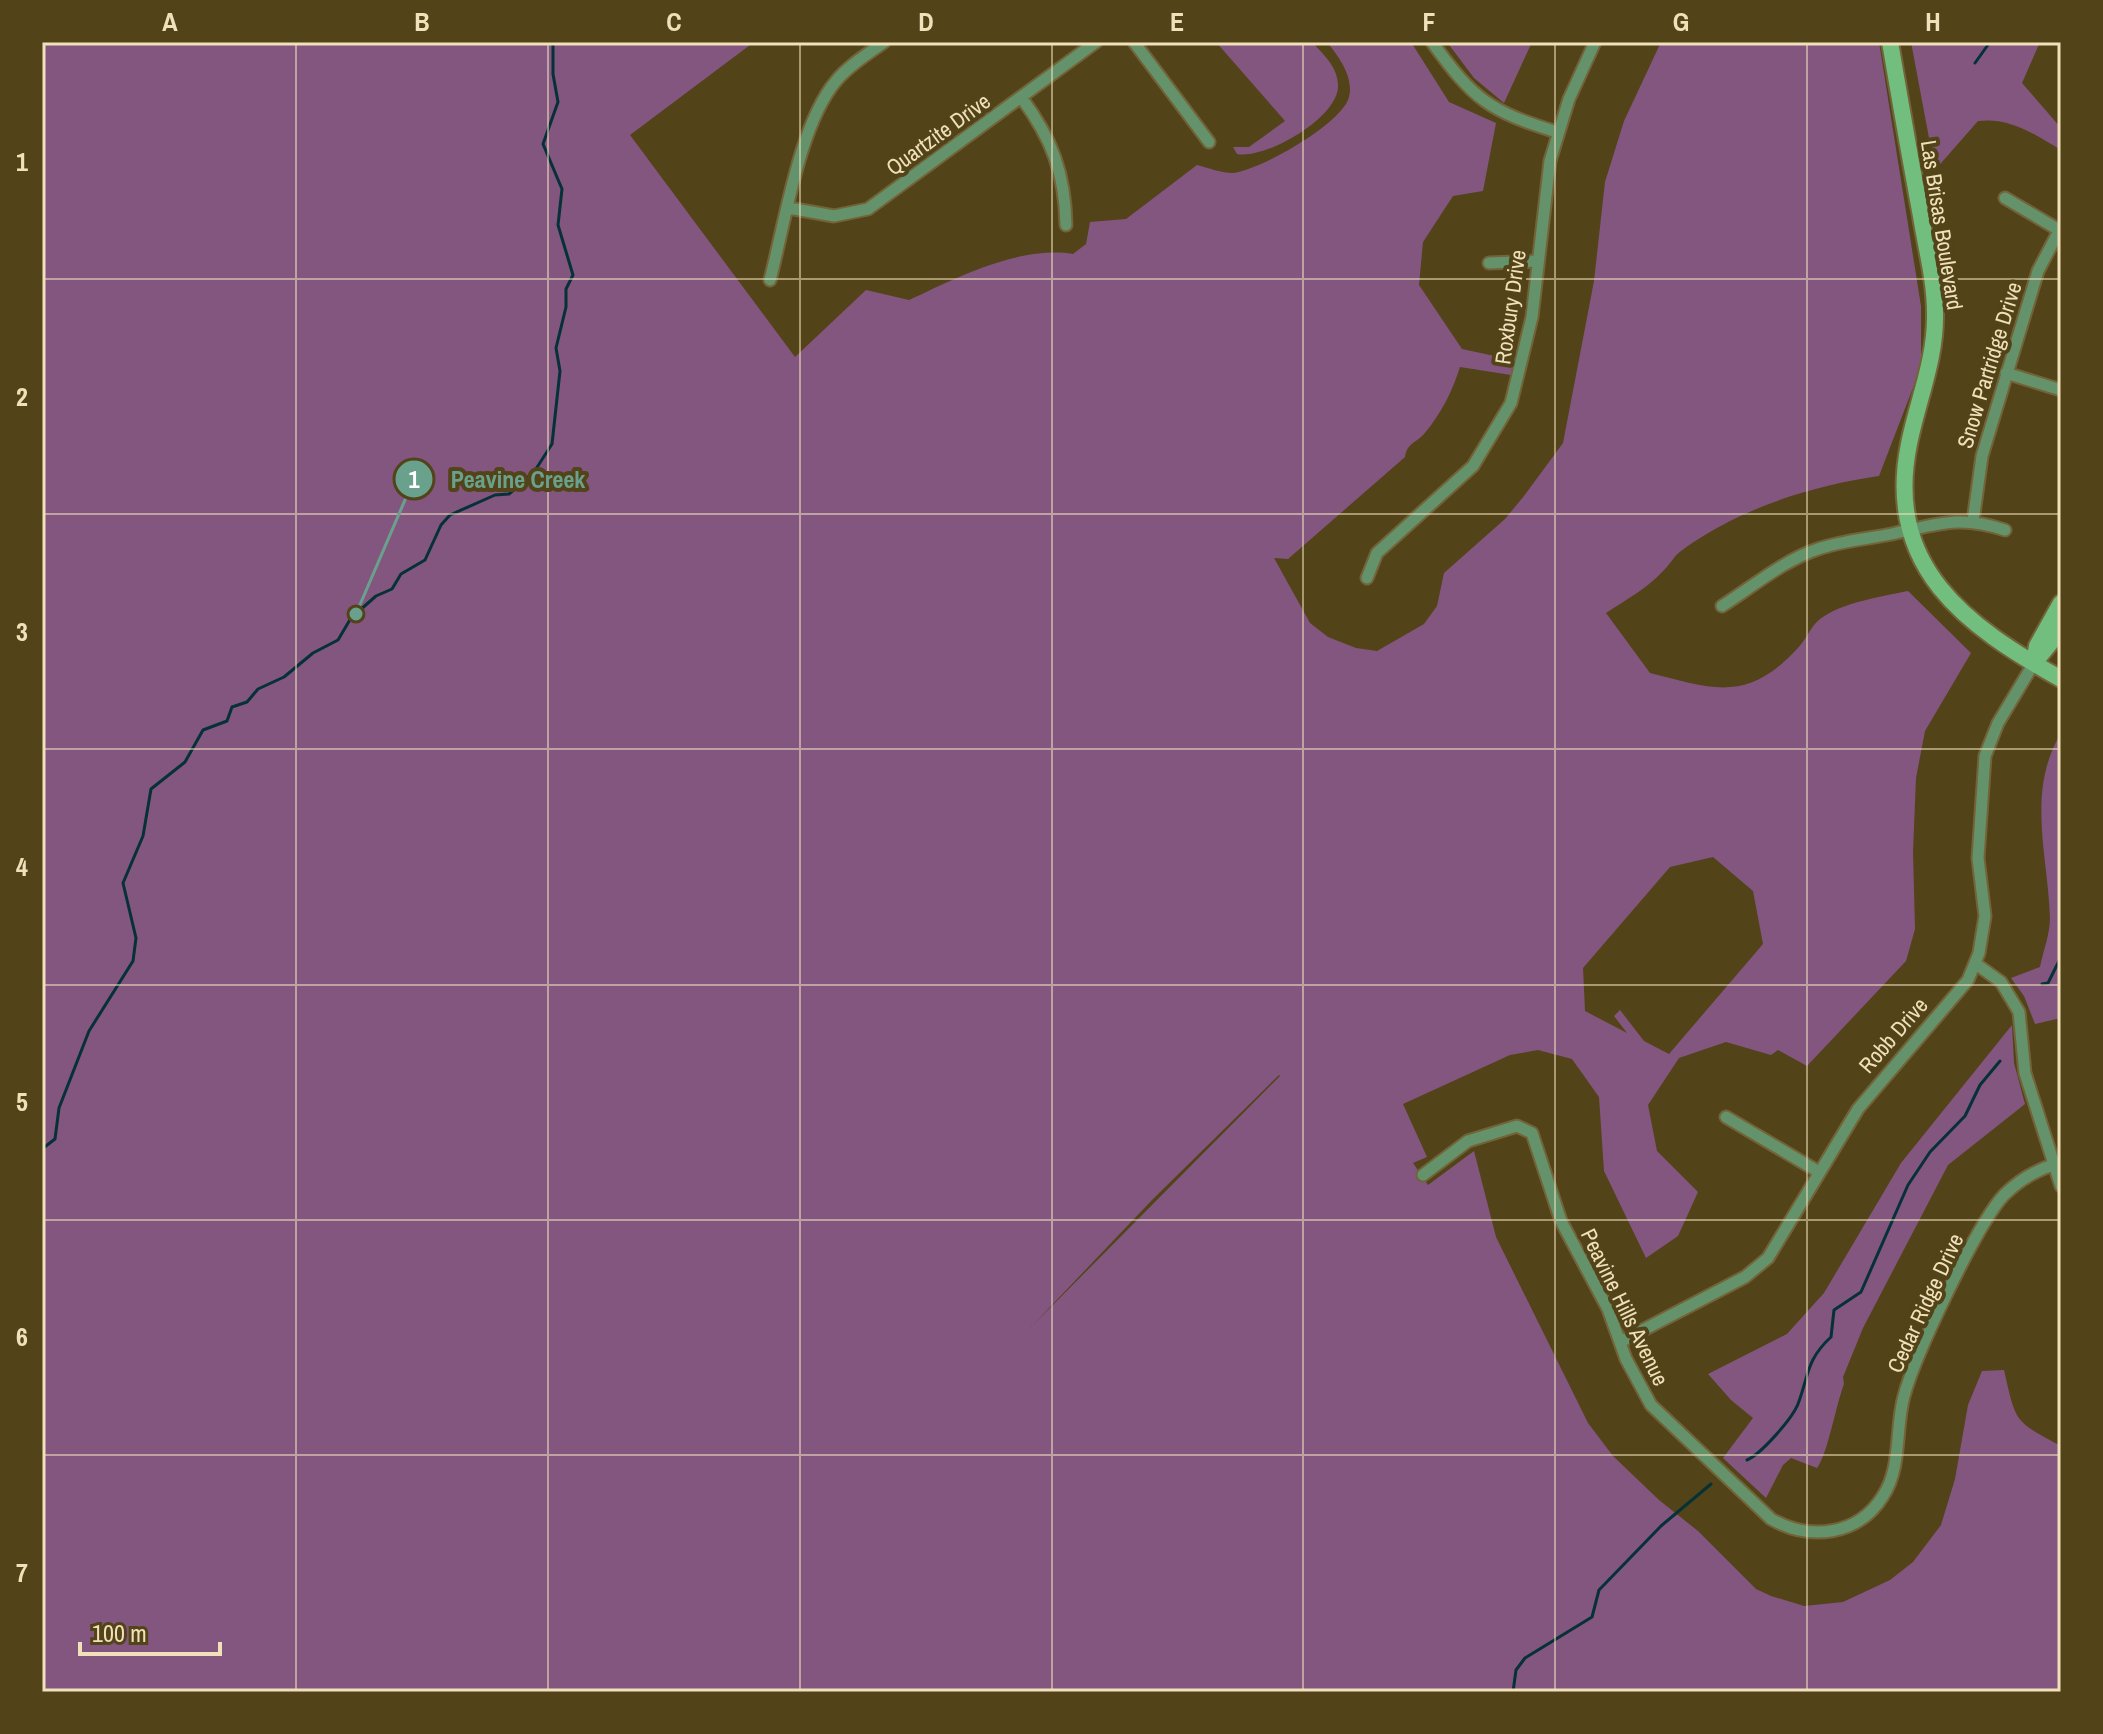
<svg xmlns="http://www.w3.org/2000/svg" width="2103" height="1734" viewBox="0 0 2103 1734" font-family="'Archivo Narrow',sans-serif">
<rect width="100%" height="100%" fill="#534318"/>
<path fill="#835680" fill-rule="evenodd" d="M42,42H754L630,135L795,357L866,290L909,300C956,278 1020,245 1073,254L1086,244L1090,222L1126,219L1197,165C1208,168 1222,173 1233,173C1259,171 1343,123 1349,97C1354,77 1339,57 1327,42H1411L1449,102L1496,123L1483,191L1453,196L1423,242L1419,285L1462,349L1513,360L1511,375L1460,367C1452,392 1441,414 1424,434C1416,443 1407,443 1405,457L1288,559L1274,558L1310,623L1328,637L1356,648L1377,651L1424,624L1437,606L1444,573L1505,519L1524,496L1563,443L1594,281L1605,182L1624,121L1661,42H1879L1921,306V367L1879,476C1810,486 1738,509 1681,551C1674,556 1671,563 1665,569C1649,587 1626,600 1606,613L1650,673C1713,689 1747,703 1797,649C1806,640 1810,627 1820,619C1843,602 1880,597 1908,591L1971,653L1925,731L1916,778L1913,852L1915,929L1906,961L1807,1066L1778,1050L1771,1055L1726,1042L1679,1058L1648,1105L1657,1151L1698,1192L1678,1236L1646,1258L1604,1171L1599,1097L1572,1059L1538,1050L1510,1055L1403,1104L1427,1157L1413,1163L1428,1185L1474,1151L1496,1237L1588,1423L1613,1456L1659,1500L1698,1531L1756,1589L1771,1596L1804,1606L1843,1602L1890,1580L1913,1562L1941,1525L1955,1479L1968,1405L1982,1371L2004,1370C2016,1423 2014,1421 2061,1446V1692H42ZM1713,857L1753,891L1763,944L1669,1054L1644,1041L1620,1010L1614,1016L1627,1033L1585,1011L1583,968L1670,867ZM1279,1075L1280,1076L1031,1327L1152,1200Z
M1216,42H1312C1323,54 1338,67 1338,85C1340,117 1265,160 1237,154L1233,147H1249L1285,121Z
M1447,42H1532L1504,103L1474,78Z
M1911,42H2040L2022,83L2061,128V150C2034,134 2010,117 1978,121L1935,170Z
M2061,733V1018L2035,1024L2024,996L2011,978L2040,967C2043,952 2050,934 2050,918C2048,855 2026,791 2061,733Z
M2012,1025L2014,1063L2025,1104L1948,1165L1863,1328L1843,1377L1844,1384C1836,1405 1827,1456 1817,1468L1791,1458L1783,1465L1766,1498L1723,1458L1753,1418L1731,1400L1708,1374L1787,1334L1824,1293L1901,1163Z"/>
<g fill="none" stroke-linecap="round" stroke-linejoin="round">
<path stroke="#053137" stroke-width="3" d="M1975,63L1990,42
M2042,984L2048,983L2061,957
M42,1149L55,1139L59,1108L89,1031L133,961L136,938L123,883L143,836L151,789L185,762L203,730L227,721L232,707L247,702L258,689L284,677L313,653L338,640L351,618L376,596L392,589L401,574L425,560L441,525L450,515L495,495L509,494L534,472L552,444L560,371L556,348L566,307V289L573,275L558,225L562,189L543,144L558,102L553,74V42
M1747,1460C1761,1454 1792,1419 1798,1404C1809,1375 1806,1360 1831,1337L1834,1310L1861,1292L1908,1185L1930,1152L1965,1116L1980,1085L2000,1061
M1513,1692L1516,1670L1525,1658L1592,1617L1599,1590L1661,1526L1711,1484"/>
<g stroke="#736339" stroke-width="15">
<path id="street" d="M1134,42L1209,142
M1432,42C1474,100 1489,111 1557,132
M1021,97C1052,139 1065,173 1066,225
M2005,198L2059,230
M789,208L834,216L868,209L1096,42
M1489,263L1537,261
M770,280C785,223 799,125 836,81C849,65 868,54 884,42
M2006,373L2061,390
M1973,521L1982,456L2038,271L2061,227
M1367,578L1377,553L1473,466L1511,403L1532,317L1550,161L1569,99L1595,42
M1722,606C1752,587 1784,560 1818,549C1844,540 1870,539 1896,533C1939,524 1960,515 2005,530
M1976,964L2001,982L2019,1012L2025,1073L2061,1186
M1726,1117L1819,1172
M1423,1175L1468,1141L1517,1126L1532,1133L1561,1221L1608,1309L1626,1359L1651,1405L1771,1519C1810,1541 1858,1536 1883,1496C1902,1467 1895,1428 1904,1396C1915,1355 1977,1224 2004,1195C2019,1180 2036,1170 2056,1164
M1620,1342L1745,1277L1768,1258L1858,1109L1968,980L1979,953L1985,916L1978,858L1985,756L1998,723L2034,663"/>
</g>
<g stroke="#736339" stroke-width="20">
<path id="secondary" d="M1890,42C1900,100 1910,158 1921,216C1926,248 1935,280 1935,313C1936,359 1918,399 1909,444C1884,567 1966,626 2061,679
M2034,663L2037,646L2061,603
M2034,663L2061,630"/>
</g>
<use href="#street" stroke="#64936b" stroke-width="11"/>
<use href="#secondary" stroke="#71be7f" stroke-width="16"/>
</g>
<path fill="none" stroke="#f1e1bb" stroke-width="2" stroke-opacity="0.55" d="M296,42V1692M548,42V1692M800,42V1692M1052,42V1692M1303,42V1692M1555,42V1692M1807,42V1692M42,279H2061M42,514H2061M42,749H2061M42,985H2061M42,1220H2061M42,1455H2061"/>
<g text-anchor="middle" stroke-width="8" stroke-linejoin="round" paint-order="stroke">
<g font-size="22" fill="#f1e1bb" stroke="#534318">
<text transform="translate(938 134) rotate(-36)" y="8">Quartzite Drive</text>
<text transform="translate(1942 225) rotate(81)" y="8">Las Brisas Boulevard</text>
<text transform="translate(1510 307) rotate(-82)" y="8">Roxbury Drive</text>
<text transform="translate(1989 365) rotate(-73)" y="8">Snow Partridge Drive</text>
<text transform="translate(1893 1035) rotate(-49)" y="8">Robb Drive</text>
<text transform="translate(1925 1303) rotate(-65)" y="8">Cedar Ridge Drive</text>
<text transform="translate(1625 1307) rotate(64)" y="8">Peavine Hills Avenue</text>
</g>
</g>
<path fill="none" stroke="#69a18d" stroke-width="3" d="M356 614L414 479"/>
<g fill="#69a18d" stroke="#534318" stroke-width="3">
<circle cx="356" cy="614" r="8"/>
<circle cx="414" cy="479" r="20"/>
</g>
<g font-size="24" text-anchor="middle" font-weight="bold" fill="#fff">
<text x="414" y="488">1</text>
</g>
<g font-size="24" text-anchor="middle" font-weight="bold" fill="#69a18d" stroke="#534318" stroke-width="8" stroke-linejoin="round" paint-order="stroke">
<text x="518" y="488">Peavine Creek</text>
</g>
<rect width="2103" height="1734" fill="none" stroke="#534318" stroke-width="88"/>
<path d="M80 1642v12h140v-12" fill="none" stroke="#f1e1bb" stroke-width="4"/>
<text x="92" y="1642" font-size="24" fill="#f1e1bb" stroke="#534318" stroke-width="6" paint-order="stroke">100 m</text>
<rect x="44" y="44" width="2015" height="1646" fill="none" stroke="#f1e1bb" stroke-width="3"/>
<g font-size="26" text-anchor="middle" font-weight="bold" fill="#f1e1bb">
<text x="170" y="31">A</text>
<text x="422" y="31">B</text>
<text x="674" y="31">C</text>
<text x="926" y="31">D</text>
<text x="1177" y="31">E</text>
<text x="1429" y="31">F</text>
<text x="1681" y="31">G</text>
<text x="1933" y="31">H</text>
<text x="22" y="171">1</text>
<text x="22" y="406">2</text>
<text x="22" y="641">3</text>
<text x="22" y="876">4</text>
<text x="22" y="1111">5</text>
<text x="22" y="1346">6</text>
<text x="22" y="1582">7</text>
</g>
</svg>
